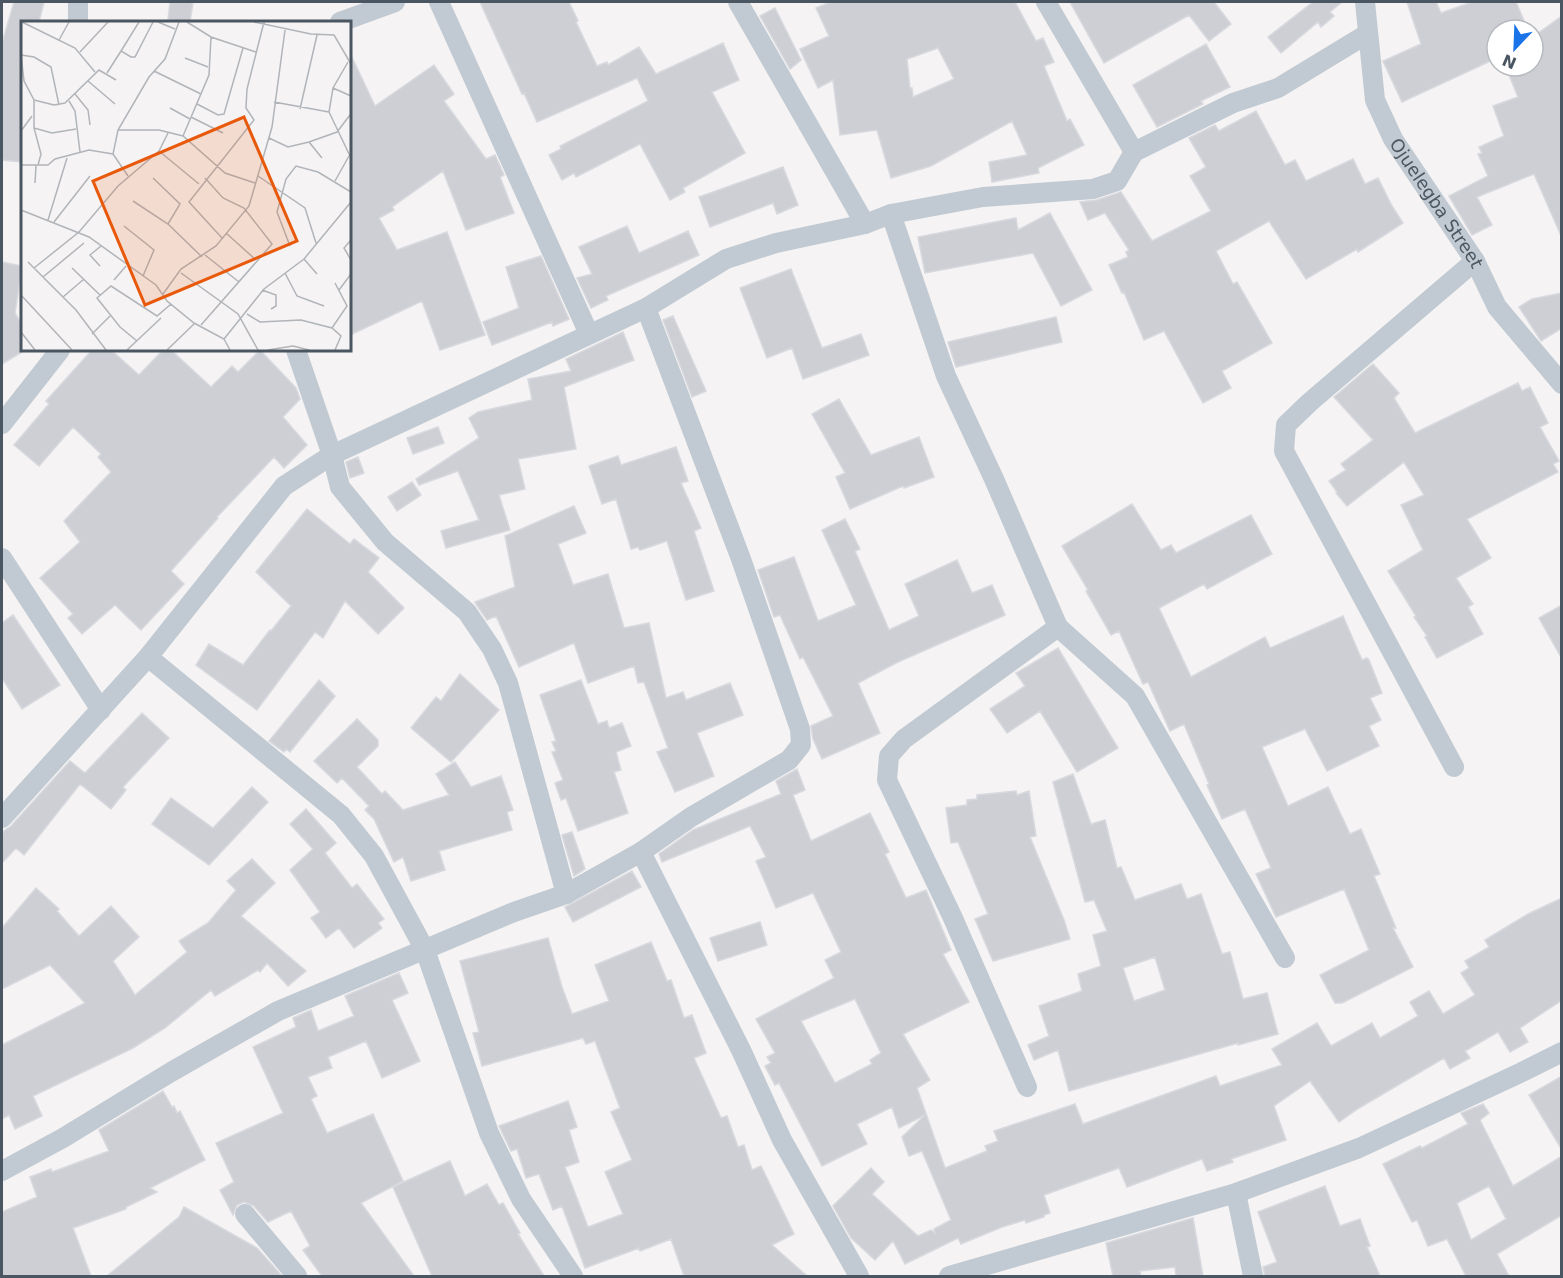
<svg xmlns="http://www.w3.org/2000/svg" width="1563" height="1278" viewBox="0 0 1563 1278" font-family="'DejaVu Sans',sans-serif">
<rect width="100%" height="100%" fill="#f5f3f3"/>
<path fill="#cdcfd5" stroke="#d7d9de" stroke-width="1.5" fill-rule="evenodd" d="M14,2H44L39,22H22V162L2,160V43Z
M170,2H193L190,22L168,20Z
M480,2H569L578,21L576,22L597,66L607,62L608,65L639,47L656,74L723,43L739,80L712,92L745,153L683,188L685,192L670,200L640,144L576,177L574,173L562,180L549,155L561,149L560,146L648,101L637,78L537,122L524,93L522,94Z
M831,2H1015L1036,41L1043,38L1054,62L1044,66L1067,121L1070,119L1084,145L1038,168L1039,173L992,182L989,162L1027,155L1012,121L931,166L891,178L877,130L840,135L833,80L818,88L800,49L829,36L816,8ZM938,48L954,79L913,97L912,88H910L907,59Z
M1070,2H1214L1231,24L1209,41L1189,15L1104,63Z
M1313,2H1342L1330,12L1334,16L1321,27L1318,22L1281,53L1268,37Z
M1407,2H1436L1441,13L1472,2H1516L1528,30H1497V58L1402,102L1383,61L1421,44Z
M775,8L801,60L790,69L760,16Z
M1562,16V238L1534,174L1477,197L1492,225L1472,235L1449,196L1488,176L1478,154L1482,153L1479,147L1504,136L1493,106L1518,97L1509,75L1533,66V37Z
M1206,44L1230,87L1201,101L1203,104L1157,127L1133,85Z
M350,53L375,106L434,65L454,94L444,101L486,159L495,155L504,175L500,177L514,213L466,230L443,171L392,207L394,210L379,218L397,250L447,232L485,335L440,350L422,301L350,335Z
M1256,111L1285,165L1295,160L1306,181L1353,159L1365,184L1378,178L1392,206L1403,223L1358,252L1357,249L1306,279L1269,221L1216,251L1233,284L1237,282L1272,343L1222,371L1231,388L1203,403L1164,331L1144,340L1124,292L1122,293L1109,265L1128,257L1126,252L1129,250L1105,213L1088,220L1080,202L1097,200L1121,192L1152,241L1211,211L1190,176L1206,167L1189,138L1215,125L1219,131Z
M783,167L798,205L777,214L773,203L710,227L699,197Z
M1050,213L1092,290L1061,306L1033,253L925,273L918,237L1016,218L1018,230Z
M627,226L639,253L688,231L699,255L606,296L608,300L591,308L577,278L592,274L579,247Z
M541,256L569,319L553,326L552,322L492,345L483,322L519,308L506,267Z
M2,262L22,266L15,313L22,325V352L2,364Z
M791,269L822,348L861,334L869,355L803,379L792,348L767,358L740,288Z
M1562,293V328L1541,341L1519,307L1532,299Z
M673,316L706,391L692,397L663,320Z
M1056,317L1062,342L956,367L948,342Z
M623,332L634,360L564,387L576,449L518,459L525,489L499,495L510,530L446,548L441,531L479,520L458,471L419,485L416,479L479,438L469,418L478,412L532,400L528,379L571,371L566,359Z
M92,350H111L139,375L163,350H171L211,387L232,366L238,372L260,350L296,388L300,399L283,417L307,445L284,468L274,457L217,517L218,518L171,571L184,584L141,630L115,605L82,634L68,618L73,614L40,578L80,542L64,521L111,472L98,457L101,454L73,427L39,466L14,445L49,404L46,401Z
M1373,364L1399,393L1394,398L1415,433L1518,383L1522,391L1530,387L1548,423L1540,427L1559,461L1553,464L1558,472L1467,519L1491,558L1456,578L1473,604L1468,607L1483,634L1437,658L1425,637L1427,636L1414,617L1416,616L1388,571L1423,550L1401,505L1424,495L1404,462L1347,506L1336,493L1337,492L1329,481L1346,470L1341,464L1373,440L1334,397Z
M839,399L871,455L919,437L934,477L904,488L903,486L850,509L836,477L845,473L812,414Z
M438,427L444,443L413,454L407,438Z
M676,447L688,481L681,483L701,528L694,531L714,591L686,600L667,541L640,550L638,547L631,549L616,499L602,504L589,466L618,456L621,465Z
M358,457L364,473L350,478L346,462Z
M412,482L421,495L397,511L388,497Z
M1132,504L1161,550L1171,545L1176,553L1251,515L1272,554L1207,589L1204,584L1159,608L1191,677L1265,637L1270,648L1343,616L1362,660L1367,658L1369,660L1382,693L1370,698L1381,720L1369,726L1379,746L1327,771L1305,729L1262,747L1288,806L1328,787L1350,834L1361,829L1380,874L1374,876L1396,928H1393L1413,967L1342,1003H1335L1320,975L1369,950L1344,889L1276,917L1256,874L1271,868L1245,809L1222,819L1207,785L1209,784L1184,724L1170,731L1148,682L1143,684L1119,631L1111,635L1086,591L1088,590L1062,546Z
M574,506L586,533L558,544L573,585L608,574L624,628L649,623L666,698L683,692L686,700L730,683L743,715L697,733L714,776L675,792L657,752L668,748L644,682L638,683L634,666L588,683L574,643L519,667L496,616L487,620L476,604L475,602L515,587L505,536Z
M307,509L350,544L354,539L379,558L368,572L404,608L378,634L345,601L323,638L315,632L257,710L196,665L209,644L243,665L270,630L271,631L291,606L256,572Z
M845,519L860,549L855,551L889,630L919,616L905,584L957,560L972,593L992,585L1005,615L898,662L858,683L880,733L822,759L813,739L811,726L833,716L803,657L800,659L780,615L774,617L758,570L794,557L818,621L856,605L822,530Z
M1562,605V659L1539,618Z
M13,615L60,685L22,709L2,678V623Z
M1058,648L1118,748L1077,772L1040,711L1007,733L990,709L1025,686L1016,673Z
M460,674L499,710L451,762L411,728L436,697L441,701Z
M319,680L335,696L290,752L286,749L284,752L269,741Z
M581,680L598,724L607,721L609,728L622,723L631,746L616,752L621,770L614,772L628,813L578,831L566,798L561,800L555,783L563,780L552,752L556,751L552,742L556,741L540,695Z
M142,713L169,738L123,787L126,790L111,809L80,784L24,855L16,848L2,863V834L5,830L11,826L70,761L85,773Z
M357,719L378,740V746L357,767L382,794L385,791L403,810L449,795L436,774L455,762L471,787L501,776L513,810L507,812L512,830L439,851L445,870L411,881L403,857L394,862L374,819L365,810L369,806L342,778L337,783L314,761Z
M797,769L805,790L793,795L811,841L870,813L889,852L885,854L906,898L926,890L951,950L943,954L969,1002L903,1034L930,1080L917,1088L945,1168L987,1151L985,1146L998,1141L994,1131L1075,1104L1083,1124L1216,1076L1220,1086L1282,1065L1272,1049L1317,1023L1331,1046L1372,1023L1380,1038L1418,1016L1410,1002L1429,991L1443,1014L1475,995L1461,973L1469,968L1465,961L1489,947L1485,940L1528,914L1562,898V1000L1520,1028L1528,1042L1510,1052L1498,1032L1465,1051L1470,1058L1450,1069L1444,1058L1359,1108L1339,1122L1310,1081L1274,1106L1286,1140L1231,1159L1233,1162L1207,1171L1202,1159L1127,1187L1119,1168L1044,1195L1050,1213L1044,1215V1217L1026,1223L1025,1220L1002,1227L961,1244L958,1238L905,1264L893,1241L875,1260L851,1238L833,1206L871,1168L884,1182L872,1194L918,1236L931,1230L935,1233L934,1229L951,1220L922,1151L909,1156L902,1137L925,1115L899,1128L892,1107L857,1124L867,1144L822,1166L779,1083L775,1085L765,1066L771,1063L767,1057L775,1053L756,1019L834,978L825,960L841,952L813,893L776,908L756,861L766,857L750,826L662,862L659,854L693,830L781,794L776,781ZM855,999L881,1053L870,1060L872,1064L835,1083L801,1021Z
M1073,774L1091,824L1105,820L1117,868L1121,867L1135,900L1181,884L1187,899L1201,894L1222,954L1230,952L1243,999L1267,993L1278,1034L1238,1045V1043L1069,1091L1058,1050L1034,1060L1028,1045L1049,1036L1039,1006L1082,991L1078,974L1101,966L1093,935L1107,931L1094,900L1085,902L1053,782ZM1155,957L1165,990L1134,1001L1123,968Z
M252,787L268,802L209,865L152,824L171,798L213,828Z
M1016,791L1017,795L1029,791L1036,836L1030,837L1064,920L1070,939L993,961L975,919L988,914L958,842L951,843L946,808L967,805V800L977,799V795Z
M306,809L336,843L325,853L352,888L357,884L384,919L378,923L382,928L354,948L339,928L326,938L311,918L320,912L290,870L313,849L290,824Z
M572,832L585,869L574,876L562,835Z
M252,859L275,883L241,916L306,971L288,986L267,963L260,972L258,970L215,996L211,990L165,1028L133,1048L33,1096L42,1116L15,1129L9,1115L2,1119V1045L85,1003L50,965L2,989V928L36,888L59,909L57,911L79,936L111,906L139,937L113,961L135,995L187,952L179,941L208,923L236,890L227,881Z
M632,871L641,887L573,922L565,907Z
M760,922L767,945L718,961L710,938Z
M548,938L562,987L572,1014L609,1001L595,965L651,942L667,981L671,980L684,1018L692,1015L706,1053L694,1058L721,1118L727,1116L738,1147L744,1145L752,1170L761,1166L794,1234L772,1245L807,1276H684L671,1239L640,1251L639,1248L585,1268L562,1206L553,1210L539,1174L526,1178L517,1149L511,1151L499,1126L568,1101L577,1127L569,1130L579,1162L565,1167L588,1227L623,1214L605,1172L632,1160L611,1112L620,1108L595,1041L586,1044L583,1038L482,1066L473,1033L479,1032L460,961Z
M399,973L408,993L392,1000L420,1061L382,1078L366,1041L328,1057L332,1068L308,1077L317,1096L311,1099L327,1133L373,1114L403,1181L361,1203L414,1276H322L303,1250L310,1246L291,1211L268,1222L254,1206L244,1202L237,1205L233,1215L220,1190L234,1182L216,1143L283,1113L253,1047L296,1027L293,1018L311,1010L318,1031L354,1016L345,996Z
M1562,1076V1150L1529,1095Z
M163,1091L172,1107L174,1106L177,1113L180,1111L205,1160L150,1188L157,1192L126,1207V1209L73,1228L91,1276H2V1212L37,1197L30,1177L51,1169L52,1172L109,1151L99,1130Z
M1483,1104L1489,1113L1480,1120L1513,1186L1562,1156V1215L1497,1254L1509,1276H1466L1447,1239L1428,1246L1417,1220L1412,1222L1383,1164L1420,1146L1422,1148L1468,1124L1461,1113ZM1489,1186L1506,1219L1471,1240L1457,1203Z
M450,1161L465,1196L487,1184L499,1205L503,1203L520,1233L518,1234L544,1276H432L393,1187Z
M1325,1186L1340,1226L1360,1219L1370,1246L1367,1247L1380,1276H1265L1263,1267L1277,1262L1258,1212Z
M184,1207L257,1248L282,1276H107L179,1217Z
M1193,1218L1203,1276H1176L1175,1267L1140,1271L1141,1276H1113L1106,1243Z"/>
<g fill="none" stroke-linecap="round" stroke-linejoin="round">
<g stroke="#c1cad2" stroke-width="20">
<path d="M78,2V22"/>
<path d="M439,2L589,334"/>
<path d="M738,2L865,224"/>
<path d="M1046,2L1134,152"/>
<path id="s1" d="M1365,2L1375,100L1393,139L1475,261L1497,307L1562,384"/>
<path d="M340,22L395,2"/>
<path d="M891,214L946,376L994,479L1058,627L1135,696L1285,958"/>
<path d="M296,350L332,455L340,487L385,542L467,612L492,649L508,683L566,894"/>
<path d="M2,424L60,350"/>
<path d="M2,558L101,710"/>
<path d="M148,657L341,815L374,856L425,950L489,1133L521,1199L573,1276"/>
<path d="M1454,767L1284,451L1286,425L1310,402L1475,261"/>
<path d="M2,818L148,657L284,486L332,455L646,308L726,259L776,243L865,224L891,214L983,197L1093,189L1117,181L1134,152L1233,103L1278,88L1367,34"/>
<path d="M641,852L741,1050L782,1140L859,1276"/>
<path d="M1027,1087L952,916L887,780L889,756L904,739L1058,627"/>
<path d="M2,1171L63,1138L171,1072L278,1011L514,912L566,894L641,852L691,817L789,760L801,745L800,729L741,559L646,308"/>
<path d="M1236,1193L1253,1276"/>
<path d="M245,1214L297,1276"/>
<path d="M949,1276L1236,1193L1359,1148L1522,1072L1562,1052"/>
</g>
</g>
<g text-anchor="middle" stroke-width="5" stroke-linejoin="round" paint-order="stroke">
<g font-size="18" fill="#4a5661" stroke="#fff">
<text dy="6" stroke="none"><textPath href="#s1" startOffset="219">Ojuelegba Street</textPath></text>
</g>
</g>
<g transform="translate(21 21)">
<rect width="330" height="330" fill="#f5f3f3"/>
<path fill="none" stroke="#b1b4b9" stroke-width="1.5" d="M1,1L54,27L74,51M118,1L100,30L110,36H114L132,1M137,1L154,8M166,1L190,16L235,31M233,1L290,13L313,14L330,43M38,19L48,1M59,31L87,1M0,34L3,60L13,79V107L20,133L17,144M0,34L13,36L30,46L38,84M164,37L187,46M327,41L312,67L308,91L329,135M133,50L180,73M86,52L100,30M67,60L94,83M312,67L330,75M54,73L67,89L69,104M13,79L33,84L44,82L78,49L95,59M48,80L54,90L59,131M253,81L308,91M176,83L197,94L203,93L222,27M149,87L169,98M279,88L296,14M170,96L202,112M13,107L31,112L55,108M97,109H138L162,115L204,152L234,162M0,110L11,95M162,115L188,54L190,16M248,117L267,126L288,121L316,111L329,94M288,121L301,137M138,130L178,163M0,144H27L34,138L68,129L92,133M107,155L92,133L97,109L128,56L144,38L158,1M237,155L284,187L295,222M132,157L159,183L147,203M314,160L328,135M14,162L15,144M112,180L147,203L181,236M0,189L68,216L135,264L146,280L173,302L203,318L209,329M27,199L46,137M33,201L69,155M103,205L133,229L122,255M205,212L235,239M201,217L168,181L233,99L225,87L226,68L243,1M330,219L323,227L330,239M63,222L22,256L55,289L85,329M269,225L256,191L265,158L275,145L297,151L330,171M184,234L218,261M283,238L296,253M7,241L22,256M79,245L69,234L80,225M13,247L58,211L97,165L138,130L147,112M51,247L79,274M160,252L217,293L237,329M264,252L276,275L303,285M93,259L105,245M241,269L255,274V285L250,288M318,269L330,253M142,273L160,248L195,225L228,185L251,106L264,9M0,274L51,329M42,276L63,258M226,293L239,301L280,299L311,307L320,315L314,329M180,304L251,223L223,187L202,177L184,157M311,307L326,285L314,262M0,311L14,329M71,313L89,295M203,318L243,268L283,238L330,181M116,320L99,306L76,277L90,265L136,295L150,283M106,329L140,297M146,329L173,303M247,329L272,325L288,329"/>
<path fill="#e8590c" fill-opacity="0.15" stroke="#e8590c" stroke-width="3" d="M223,96L276,220L124,284L72,160Z"/>
<rect width="330" height="330" fill="none" stroke="#4a5661" stroke-width="3"/>
</g>
<rect width="1563" height="1278" fill="none" stroke="#4a5661" stroke-width="6"/>
<g transform="translate(1515 48) rotate(203)"><circle r="28" fill="#ffffff" stroke="#b7bbc0" stroke-width="1.5"/>
<path d="M0-4.5L10 22L0 15L-10 22Z" fill="#1a73e8"/>
<text y="-9" font-size="16" font-weight="bold" text-anchor="middle" fill="#4a5661">N</text>
</g>
</svg>
